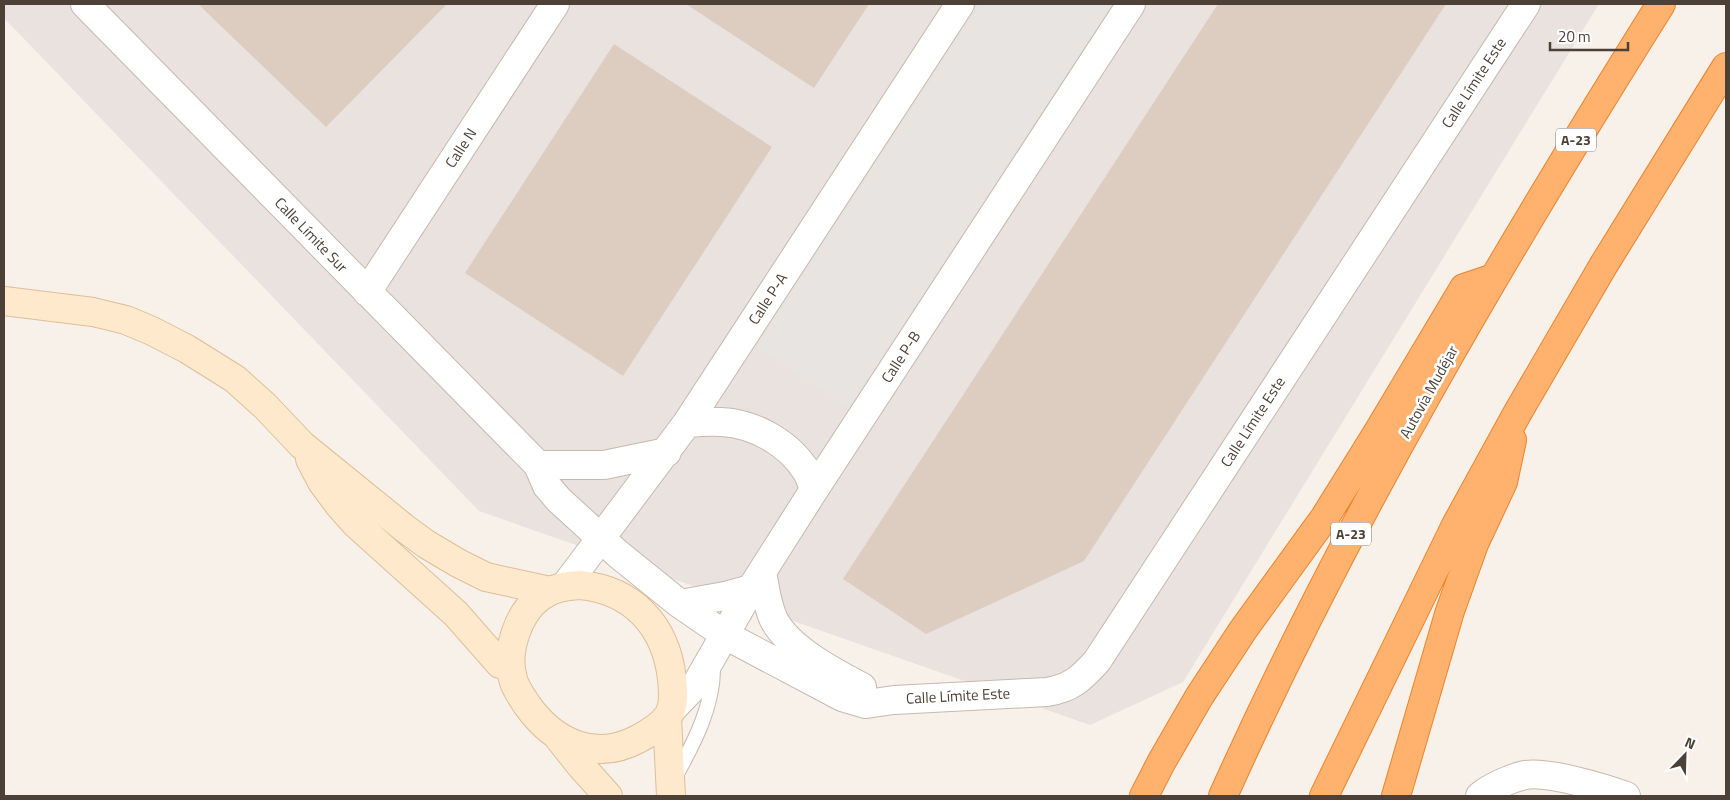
<svg xmlns="http://www.w3.org/2000/svg" width="1730" height="800" viewBox="0 0 1730 800" font-family="'Titillium Web',sans-serif">
<rect width="100%" height="100%" fill="#f7f1ea"/>
<path fill="#e9e2df" d="M4,4H1599L1183,682L1090,725L479,511L4,18Z"/>
<path fill="#e8e4e2" d="M980,4H1112L849,407L757,348Z"/>
<path fill="#ddcdc1" d="M198,4H447L326,127Z
M686,4H869L814,88Z
M1218,4H1446L1084,561L926,634L843,579Z
M614,44L772,147L623,376L465,273Z"/>
<g fill="none" stroke-linecap="round" stroke-linejoin="round">
<g stroke="#c7b9ae" stroke-width="16">
<path id="lane" d="M674,779C693,745 714,706 713,666"/>
</g>
<g stroke="#c7b9ae" stroke-width="30">
<path id="street" d="M85,4L538,465L547,486L559,500L618,554L680,604L725,635L842,697L866,704L894,700L1047,692C1071,688 1081,679 1097,661L1526,4
M367,292L555,4
M687,423C698,422 710,421 722,422C755,424 789,443 807,472C810,477 812,484 814,490
M538,465H604L667,452
M762,572C765,587 767,606 774,620C789,649 835,673 862,687
M565,586L687,423L960,4
M680,604L725,596L751,589
M671,710L697,683L751,589L814,490L1131,4
M1480,796C1491,787 1511,778 1525,775C1548,771 1604,788 1626,796"/>
</g>
<g stroke="#dfbe97" stroke-width="30">
<path id="secondary" d="M4,301L93,312L126,320L152,331L187,349L235,379L265,406L302,445L403,527L426,544L458,563L486,577L550,591
M310,459L322,482L339,505L355,523L456,614L500,664
M580,585C633,590 666,626 672,679C673,690 675,706 668,716C661,726 649,733 638,739C595,762 554,743 527,705C522,697 515,688 513,679C505,652 518,613 540,597C552,588 565,586 580,585Z
M667,717L671,796
M558,737L581,766L608,796"/>
</g>
<g stroke="#ef822c" stroke-width="30">
<path id="highway" d="M1144,796L1162,761L1199,697L1243,630L1325,517L1378,432L1464,288L1494,278
M1223,796C1347,520 1501,259 1661,4
M1324,796L1456,525L1518,412L1603,266L1726,67
M1396,796L1450,611L1474,544L1503,482L1512,440"/>
</g>
<use href="#lane" stroke="#fff" stroke-width="14"/>
<use href="#street" stroke="#fff" stroke-width="28"/>
<use href="#secondary" stroke="#ffe9cc" stroke-width="28"/>
<use href="#highway" stroke="#ffb26d" stroke-width="28"/>
</g>
<g text-anchor="middle" stroke-width="5" stroke-linejoin="round" paint-order="stroke">
<g fill="#fff" stroke="#827973" stroke-width="1">
<rect x="1556" y="128.5" width="40" height="23" rx="4"/>
<rect x="1331" y="522.5" width="40" height="23" rx="4"/>
</g>
<g font-size="14" font-weight="bold" fill="#4c4037">
<text x="1576" y="145">A-23</text>
<text x="1351" y="539">A-23</text>
</g>
<g font-size="15" fill="#4c4037" stroke="#fff">
<text transform="translate(1474 83) rotate(-57)" y="5">Calle Límite Este</text>
<text transform="translate(461 148) rotate(-57)" y="5">Calle N</text>
<text transform="translate(311 235) rotate(46)" y="5">Calle Límite Sur</text>
<text transform="translate(768 299) rotate(-57)" y="5">Calle P-A</text>
<text transform="translate(901 357) rotate(-57)" y="5">Calle P-B</text>
<text transform="translate(1429 392) rotate(-61)" y="5">Autovía Mudéjar</text>
<text transform="translate(1253 422) rotate(-57)" y="5">Calle Límite Este</text>
<text transform="translate(958 696) rotate(-3)" y="5">Calle Límite Este</text>
</g>
</g>
<rect width="1730" height="800" fill="none" stroke="#4c4037" stroke-width="10"/>
<g transform="translate(1685 755) rotate(23)" stroke="#ffffff" stroke-width="4" paint-order="stroke">
<path d="M0-4L9 19L0 12L-9 19Z" fill="#4c4037"/>
<text y="-8" font-size="14" font-weight="bold" text-anchor="middle" fill="#4c4037">N</text>
</g>
<path d="M1550 42v8h78v-8" fill="none" stroke="#4c4037" stroke-width="2.5"/>
<text x="1558" y="42" font-size="15" fill="#4c4037" stroke="#ffffff" stroke-width="4" paint-order="stroke">20 m</text>
</svg>
